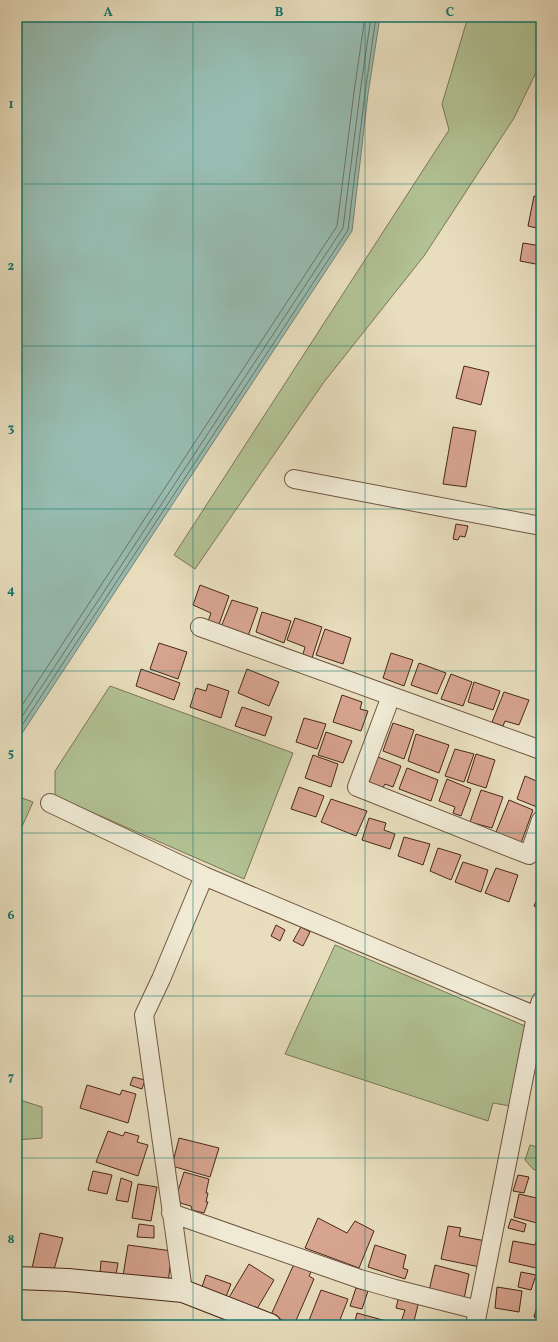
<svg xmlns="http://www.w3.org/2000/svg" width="558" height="1342" viewBox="0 0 558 1342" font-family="Vollkorn,serif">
<rect width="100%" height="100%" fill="#e8debe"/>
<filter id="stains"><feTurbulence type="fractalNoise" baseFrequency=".005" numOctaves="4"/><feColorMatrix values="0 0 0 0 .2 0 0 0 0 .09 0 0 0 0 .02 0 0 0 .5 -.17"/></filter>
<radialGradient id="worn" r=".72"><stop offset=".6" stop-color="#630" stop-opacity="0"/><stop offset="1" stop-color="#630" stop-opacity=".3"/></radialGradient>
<path fill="#b2c294" stroke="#7e7556" d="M468,17H541V62L514,118L424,256L324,382L195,569L174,555L449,130L442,104Z
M110,686L293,753L244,879L55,796V771Z
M22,798L33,802L17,838V806Z
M335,945L525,1026L510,1106L493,1103L488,1121L285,1054Z
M17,1099L42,1107V1138L17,1140Z
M530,1145L541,1148V1172L533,1169L525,1160Z"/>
<path fill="#97bcb1" stroke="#788174" d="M17,17H380L368,94L352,231L17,741Z"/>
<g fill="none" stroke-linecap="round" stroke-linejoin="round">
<path stroke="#707265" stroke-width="1" d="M17,713L337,226L354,92L365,17
M17,724L343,228L360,93L371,17
M17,733L348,230L365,93L376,17"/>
</g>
<path fill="#d7a48f" stroke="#492819" d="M534,196L541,197V229L528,226Z
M523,243L541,246V265L520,261Z
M464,366L489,372L481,405L456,398Z
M453,427L476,431L466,487L443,484Z
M456,524L468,526L465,537L460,536L458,540L453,539Z
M200,585L229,596L217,630L206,627L211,613L193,605Z
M232,600L258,608L248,636L221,627Z
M262,612L291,621L284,643L256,632Z
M295,618L322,627L312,658L303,654L305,647L287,640Z
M325,629L351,638L343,664L316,655Z
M159,643L187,652L178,679L150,669Z
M391,653L413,660L404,686L383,678Z
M419,663L446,673L437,694L411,685Z
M141,669L180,683L174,700L136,686Z
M247,669L279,682L269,706L238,693Z
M451,674L472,682L463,706L441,699Z
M474,682L500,691L493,710L468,702Z
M208,684L229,691L221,718L190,707L196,688L206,691Z
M504,692L529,700L519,725L505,721L503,726L492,722Z
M342,695L362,702L360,709L368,711L361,731L333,722Z
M242,707L272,717L265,736L235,726Z
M304,718L326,724L317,749L296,742Z
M393,723L414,730L404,759L383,751Z
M326,732L352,741L343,763L318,755Z
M416,734L449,745L439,773L408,761Z
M455,749L474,754L464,782L445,776Z
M476,754L495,760L486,788L467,782Z
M313,755L338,764L331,787L305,778Z
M378,757L401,766L393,787L385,784L380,793L367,787Z
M407,768L438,780L431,801L399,789Z
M525,776L541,783V796L537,807L517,799Z
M447,779L471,789L461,816L453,813L455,807L439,801Z
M299,787L324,796L316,817L291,809Z
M481,790L503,797L492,828L470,822Z
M331,799L367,811L356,836L321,822Z
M509,800L533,810L520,846L494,837Z
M369,818L386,823L384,830L395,834L390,849L362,840Z
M404,837L430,844L423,865L398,856Z
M438,848L461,855L451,880L430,871Z
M463,862L488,870L481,892L455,882Z
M496,868L518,875L509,902L485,893Z
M541,884V909L534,906L538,897L536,896Z
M276,925L285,930L280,941L271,936Z
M301,927L310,932L303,946L293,941Z
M133,1077L145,1080L142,1089L130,1085Z
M87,1085L120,1095L122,1090L136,1094L128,1123L80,1108Z
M108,1131L123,1136L125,1132L139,1136L137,1142L148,1145L138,1176L96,1162Z
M179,1138L219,1148L210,1177L172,1166Z
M93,1171L112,1175L107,1194L88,1190Z
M184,1172L209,1179L206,1193H208L206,1202H208L204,1213L192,1210L191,1206L180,1203L178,1191Z
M518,1175L529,1177L524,1193L513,1191Z
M121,1178L132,1182L128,1202L116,1200Z
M138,1184L157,1187L151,1221L132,1218Z
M519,1194L541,1199V1224L514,1217Z
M318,1218L347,1233L355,1221L374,1231L359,1268L305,1248Z
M511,1219L526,1224L524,1232L508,1228Z
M139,1224L154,1226V1238L137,1237Z
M448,1226L461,1228L459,1236L486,1241L480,1267L441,1259Z
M40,1233L63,1238L53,1273L32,1268Z
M538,1234L541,1235V1269L509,1262L513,1241L535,1245Z
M128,1245L172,1251L168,1283L123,1276Z
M375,1245L406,1255L403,1268L408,1270L405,1279L368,1267Z
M101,1261L118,1263L116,1275L100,1273Z
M249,1264L274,1280L254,1314L228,1299Z
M294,1264L311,1272L309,1276L314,1279L294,1325L271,1315Z
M435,1265L469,1274L464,1299L429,1291Z
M521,1272L536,1275L531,1290L518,1287Z
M206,1275L231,1284L224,1302L200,1293Z
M497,1287L522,1291L519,1312L495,1308Z
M356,1288L368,1291L362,1309L350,1306Z
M321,1290L348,1299L338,1325H314L308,1323Z
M541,1292V1319L534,1317Z
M399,1296L419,1301L413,1325H400L405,1310L396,1308Z
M357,1313L390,1322L389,1325H354Z"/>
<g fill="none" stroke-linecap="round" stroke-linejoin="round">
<g stroke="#715642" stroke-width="20">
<path id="street" d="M294,479L541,526
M200,627L541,750
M391,696L357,787L529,855L541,820
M50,803L204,876L536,1016
M171,1213L360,1279L395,1289L478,1310
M183,1291L144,1015L161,979L204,876
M475,1325L536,1016L541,1001"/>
</g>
<g stroke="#492819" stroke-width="24">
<path id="secondary" d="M17,1278L68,1280L183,1291L270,1325"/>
</g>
<use href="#street" stroke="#f0ead5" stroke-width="18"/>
<use href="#secondary" stroke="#f0ead5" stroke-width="22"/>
</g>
<path fill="none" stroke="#0f766e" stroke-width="1" stroke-opacity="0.55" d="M193,17V1325M365,17V1325M17,184H541M17,346H541M17,509H541M17,671H541M17,833H541M17,996H541M17,1158H541"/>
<rect width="558" height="1342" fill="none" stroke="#e8debe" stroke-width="44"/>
<rect x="22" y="22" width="514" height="1298" fill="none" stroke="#0f766e" stroke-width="1.5"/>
<g font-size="13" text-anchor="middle" font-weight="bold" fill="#0f766e">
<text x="108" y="16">A</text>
<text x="279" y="16">B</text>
<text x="450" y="16">C</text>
<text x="11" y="108">1</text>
<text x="11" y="270">2</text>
<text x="11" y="432">3</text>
<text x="11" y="594">4</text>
<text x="11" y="757">5</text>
<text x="11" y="919">6</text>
<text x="11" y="1081">7</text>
<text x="11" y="1243">8</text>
</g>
<rect width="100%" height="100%" filter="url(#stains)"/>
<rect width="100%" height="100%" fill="url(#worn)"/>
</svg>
